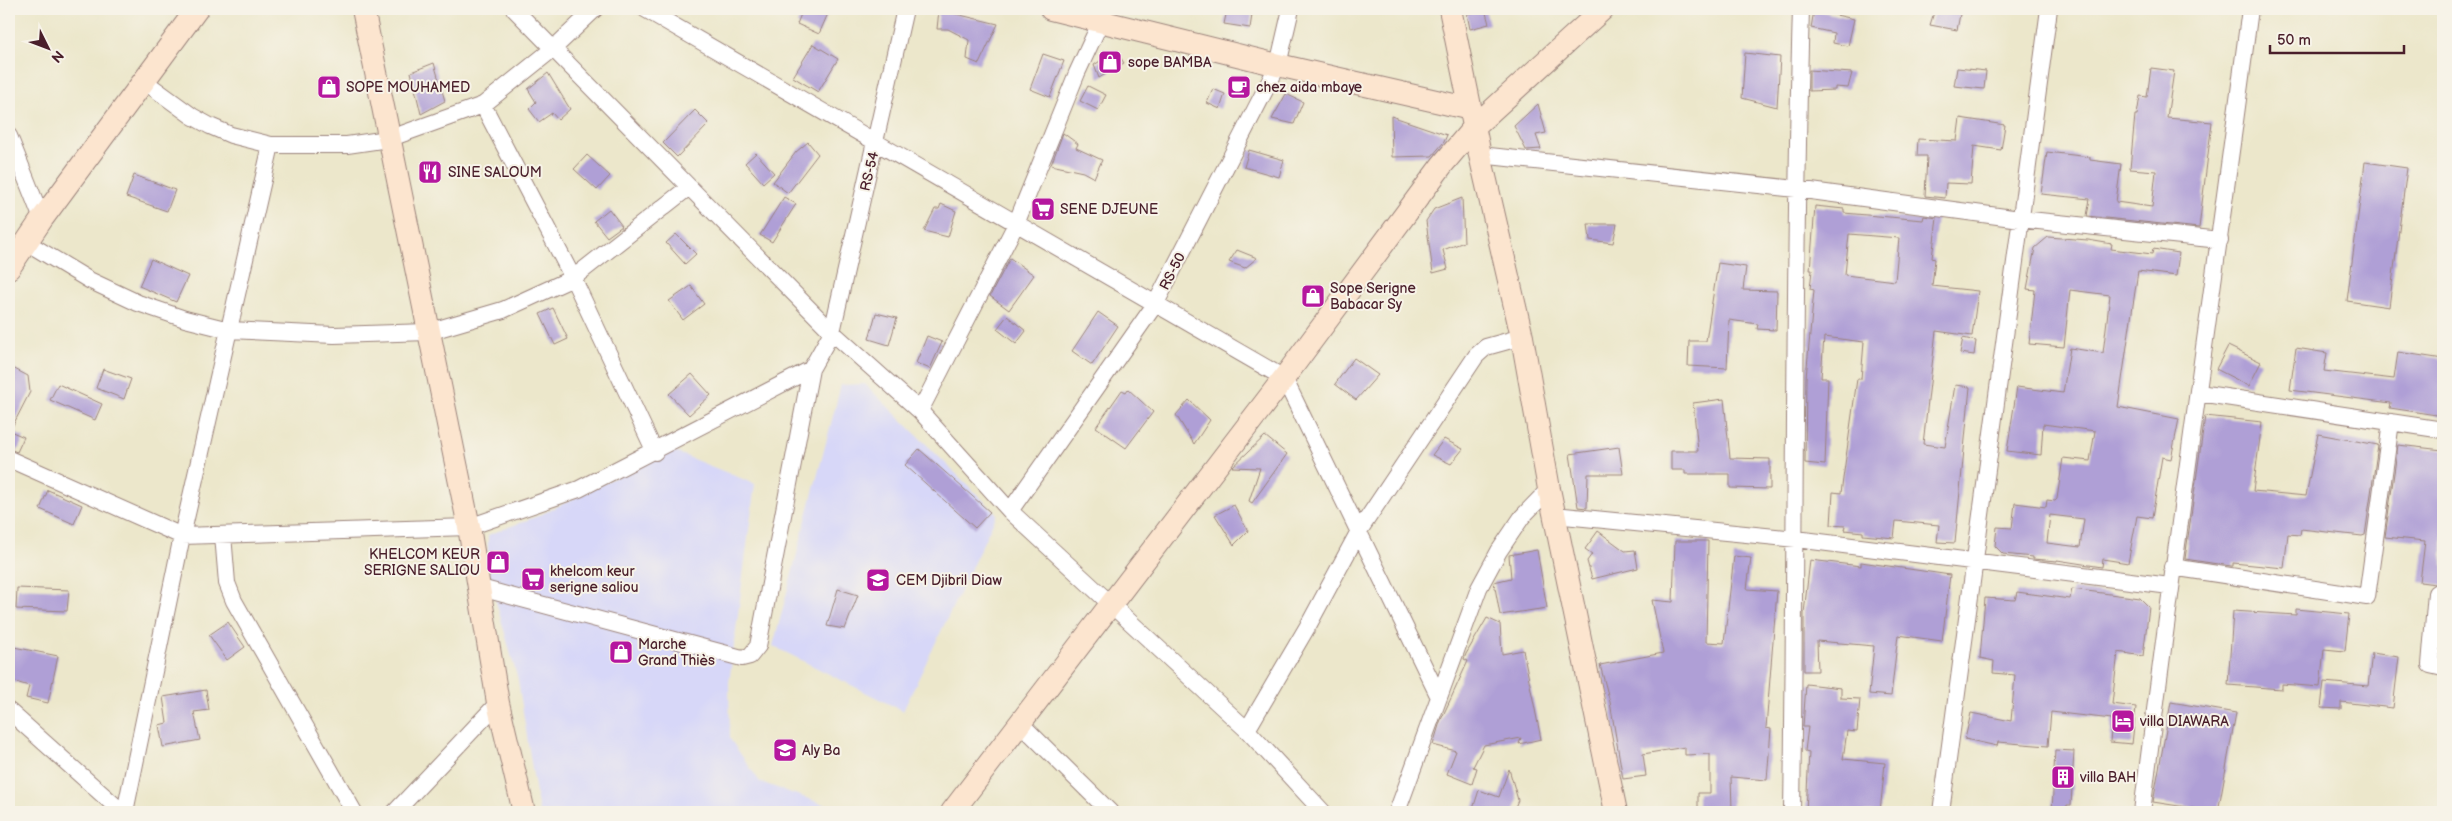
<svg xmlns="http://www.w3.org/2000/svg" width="2452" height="821" viewBox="0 0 2452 821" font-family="'Balsamiq Sans',sans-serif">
<rect width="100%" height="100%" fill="#f7f3e8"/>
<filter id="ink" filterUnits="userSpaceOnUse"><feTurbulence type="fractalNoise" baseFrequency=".02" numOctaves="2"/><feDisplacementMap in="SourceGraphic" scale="10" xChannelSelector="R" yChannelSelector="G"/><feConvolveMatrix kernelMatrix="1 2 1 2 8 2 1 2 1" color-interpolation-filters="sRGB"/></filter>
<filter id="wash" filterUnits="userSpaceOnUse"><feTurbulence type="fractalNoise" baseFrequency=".0096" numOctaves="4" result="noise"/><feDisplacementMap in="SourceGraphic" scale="20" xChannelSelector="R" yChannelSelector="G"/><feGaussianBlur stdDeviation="1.12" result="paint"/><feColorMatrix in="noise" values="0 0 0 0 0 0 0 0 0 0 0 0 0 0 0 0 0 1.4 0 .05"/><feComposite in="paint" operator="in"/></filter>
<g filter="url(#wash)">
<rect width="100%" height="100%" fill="#ece7cb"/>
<path fill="#d7d7f8" d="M865,384L997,514L903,711L773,646L841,385Z
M668,449L755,484L729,683L730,739L760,782L846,812H539L518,680L488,573V535L538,516L597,487Z"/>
<g id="blocks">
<path fill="#af9fd6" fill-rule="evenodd" d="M803,9H830L819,34L797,24Z
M1485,9L1489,24L1470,29L1467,14Z
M1935,9H1961L1957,30L1930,25Z
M939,10L998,24L979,64L967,59L969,40L948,29H937Z
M1227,10L1252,15L1250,28L1224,24Z
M1814,10L1854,19L1848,46L1833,43L1834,33L1811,28Z
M813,44L838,59L818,92L793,77Z
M1116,51L1124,63L1099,78L1094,65Z
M1745,53L1780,57L1777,107L1742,98Z
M1043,54L1064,61L1050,97L1030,89Z
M434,63L445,101L421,114L411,72Z
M1957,68L1986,71L1984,89L1954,86Z
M2151,68L2174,71L2167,118L2212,122L2199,228L2087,216L2090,199L2041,194L2047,152L2090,157V160L2121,164L2116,202L2152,207L2156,171L2130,169L2135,115H2137L2140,96L2147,97Z
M1809,70L1852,73L1848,88L1835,87V90L1809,91Z
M548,73L570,109L558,120L552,113L539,122L529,109L536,102L528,89Z
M1088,86L1106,95L1098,110L1080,101Z
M1213,89L1225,94L1220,109L1207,103Z
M1286,94L1303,102L1294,124L1272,119Z
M1538,104L1546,133L1536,135L1541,149L1526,150L1514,126Z
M695,110L709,124L677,157L663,143Z
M1391,116L1447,135L1444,142L1432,156L1392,157Z
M1960,118L2005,125L2001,150L1974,146L1971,184L1946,183L1945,198L1925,196L1927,156H1917L1918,139L1957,141Z
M1063,133L1078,144L1076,148L1102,160L1094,178L1083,172L1051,165Z
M808,142L818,154L788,193L773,182L796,152Z
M1249,150L1284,160L1279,177L1244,167Z
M756,153L774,173L763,183L745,163Z
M587,155L610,176L597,190L574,169Z
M2365,162L2407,168L2389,307L2347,301Z
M134,175L175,190L167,211L126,197Z
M784,197L796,204L772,242L760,235Z
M1462,198L1464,242L1443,250L1448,269L1433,273L1426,221L1434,209Z
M941,204L956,211L948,237L924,231L935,209H939Z
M1815,206L1844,209V213L1923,220L1924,216L1937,218L1932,258L1935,259L1932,286L1978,291L1972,336L1936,331L1923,444L1945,447L1955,385L1970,387L1955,543L1937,542L1939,525L1896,521L1894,538L1863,535V532L1844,530L1845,526L1831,525L1833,492L1841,493L1857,379H1861L1864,342L1824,337L1821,378H1828L1825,465L1805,463L1806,378L1814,290L1810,289L1812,270H1810ZM1849,234L1899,238L1895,281L1845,275Z
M609,209L622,226L607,237L594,221Z
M1588,224H1617L1613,243L1590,240Z
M676,234L696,254L685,264L666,243Z
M2048,237L2088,240L2112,244L2111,249L2152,254L2153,249L2179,253L2176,276L2138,271L2118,407L2179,419L2171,459L2162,457L2152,518L2137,516L2128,563L2103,559L2102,567L2057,560V561L2033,559V557L2003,554L1995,546L1997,527L2012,528L2015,503L2046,507L2047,500L2055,501L2057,499L2063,458L2090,461L2095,431L2043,424L2041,455L2007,451L2017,387L2063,393L2070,348L2103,353L2110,295L2070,290L2064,347L2029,344L2035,290L2027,289L2035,248ZM2050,515L2084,519L2080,547L2047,543Z
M1237,250L1257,258L1245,268L1229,262Z
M1010,258L1034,275L1009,310L990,296Z
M151,259L188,276L176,302L139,286Z
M1718,263L1746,267L1743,290L1777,291L1776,330L1757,329L1758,324L1729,320L1727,368L1688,366L1689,341H1706Z
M691,286L704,304L683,320L669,301Z
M553,308L568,339L555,345L540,314Z
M1098,312L1118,326L1092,365L1072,351Z
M876,313L897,318L889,345L869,339Z
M1007,316L1026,331L1016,344L997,329Z
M927,336L942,342L930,369L916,363Z
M1963,338L1976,341L1974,355L1960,353Z
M2228,346L2261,362L2249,386L2216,369Z
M2296,348L2327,353L2324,371L2394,379L2398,352L2443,359V416L2390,408L2391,403L2290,390Z
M1354,358L1378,375L1356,400L1335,384Z
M9,366L28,376L30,392L10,431L24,437L17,452L9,449Z
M103,369L131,379L124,399L96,388Z
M692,374L711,395L689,415L669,394Z
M58,384L102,404L95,420L50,400Z
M1128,389L1153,412L1126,448L1096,427L1122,390L1126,392Z
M1724,399L1730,458L1770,459V489L1730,488V474H1685V470H1671V451H1698L1693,403Z
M1189,400L1210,420L1194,444L1176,415Z
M2205,416L2262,422L2253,491L2306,496L2318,434L2378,445L2365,535L2362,536L2301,529L2300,535L2288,534L2284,568L2233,563V566H2231L2185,559Z
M1265,436L1287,454L1252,503L1249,501L1260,468L1232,467Z
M1444,439L1463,449L1451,464L1432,455Z
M2398,445L2443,450V585L2420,582L2425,541L2385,537Z
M1619,447L1623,474H1588L1587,508L1578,507L1570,454Z
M919,449L990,512L975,528L905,465Z
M48,490L82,505L74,524L40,509Z
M1234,505L1248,531L1234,545L1215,515Z
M1598,531L1625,551L1635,550L1638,568L1592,579L1587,561L1592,554L1585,549Z
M1675,541H1708L1706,642L1724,643L1734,556L1751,558L1747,589L1777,591L1766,728L1771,729L1767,780L1731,777L1732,810H1698V793H1710V754L1685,755V747L1643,754L1646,776L1623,779L1610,702L1600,665L1663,653L1652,600L1673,602Z
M1537,550L1547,608L1500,615L1494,582L1511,578L1509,555Z
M1810,560L1861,566V562L1950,575L1942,641L1898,635L1891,696L1869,694L1874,646L1817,641L1818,671H1804V613Z
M17,588L69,590L67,611L16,609Z
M838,589L858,595L845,629L827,626Z
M2072,589L2140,598L2149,607L2143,656L2118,652L2112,704L2136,707L2132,744L2110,742L2112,719L2051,712L2048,746L1998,742L1997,746L1965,739L1971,713L2011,721L2015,675L1993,673L1994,661L1980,658L1985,598L2015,600L2017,592L2070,599Z
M2296,609L2349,614L2345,651L2324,649L2320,687L2282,684V689L2228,685L2233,611L2296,615Z
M1487,618L1500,624L1502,654L1523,650L1541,739L1519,744L1521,738L1484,745L1473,767L1477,768L1472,784L1447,774L1456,751L1433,745L1440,722L1468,661L1464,659L1466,654Z
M228,622L245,647L227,660L209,635Z
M9,646L58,656L48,703L26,698L29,686L9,680Z
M2372,653L2399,657L2393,708L2341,702V709L2321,708L2324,682L2368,686Z
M1806,684L1841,688V698L1860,699L1857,732L1847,731L1843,759L1885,763L1880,812H1806L1809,752L1805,751L1808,727H1803Z
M206,690L209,710L194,712L200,740L163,747L159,725L167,723L163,697Z
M2171,702L2236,713L2218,812L2153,802Z
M2055,750L2074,751L2071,805H2067L2066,812H2052Z
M1509,769L1518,800L1513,812H1472L1479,790L1499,797Z"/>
</g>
</g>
<g filter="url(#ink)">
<use href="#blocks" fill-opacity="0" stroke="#9b837b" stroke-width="1"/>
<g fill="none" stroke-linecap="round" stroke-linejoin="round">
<g stroke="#9b837b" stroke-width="18">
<path id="street" d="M514,9L832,332L920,411L1010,511L1247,730L1323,812
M645,9L1284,378L1439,697
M144,81L192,116L210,126L231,135L271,145H347L388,139L483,105L554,48L595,9
M483,105L573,278L655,452
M9,136L42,219
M1480,155L1796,189L2020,219L2220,240
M26,242L89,280L138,303L185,319L229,330L334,335L428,332L503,310L573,278L689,187
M2199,393L2443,430
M920,411L1016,224L1077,73L1101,21L1104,9
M9,459L182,536L469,527L579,489L811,369
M1010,511L1156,303L1278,65L1291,9
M1554,515L1796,539L2170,586
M223,535L227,583L234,601L354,812
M2172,567L2367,597L2391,422
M477,587L742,658L750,656L758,646L811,369L832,332L905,9
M2436,593L2430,665L2443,668
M9,711L122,812
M1021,724L1110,812
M1247,730L1309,624L1359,531L1476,356L1486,347L1522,337
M125,812L182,536L271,145
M395,812L498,703
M1397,812L1479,588L1499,551L1522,517L1549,489
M1792,812C1796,544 1793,277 1801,9
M1941,812L2049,9
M2142,812C2175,544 2215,277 2250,9"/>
</g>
<g stroke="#9b837b" stroke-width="24">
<path id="secondary" d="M363,9L469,527L498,703L524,812
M1051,9L1278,65L1471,109
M1450,9L1480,155L1522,337L1549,489L1616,812
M9,268L42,219L197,9
M952,812L1284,378L1442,165L1475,126L1603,9"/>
</g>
<use href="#street" stroke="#fff" stroke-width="16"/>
<use href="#secondary" stroke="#fce5cf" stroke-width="22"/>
</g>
</g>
<defs>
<g id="shop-square" transform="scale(1.25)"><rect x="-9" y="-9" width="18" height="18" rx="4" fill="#b5179e" stroke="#f7f3e8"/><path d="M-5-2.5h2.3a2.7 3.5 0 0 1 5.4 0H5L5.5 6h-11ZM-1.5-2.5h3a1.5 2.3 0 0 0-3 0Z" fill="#fff"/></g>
<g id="cafe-square" transform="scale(1.25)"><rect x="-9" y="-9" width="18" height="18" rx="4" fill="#b5179e" stroke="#f7f3e8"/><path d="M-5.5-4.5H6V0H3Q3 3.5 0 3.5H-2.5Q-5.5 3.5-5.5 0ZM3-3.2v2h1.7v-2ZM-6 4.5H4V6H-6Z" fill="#fff"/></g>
<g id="restaurant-square" transform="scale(1.25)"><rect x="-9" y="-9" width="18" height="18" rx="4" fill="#b5179e" stroke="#f7f3e8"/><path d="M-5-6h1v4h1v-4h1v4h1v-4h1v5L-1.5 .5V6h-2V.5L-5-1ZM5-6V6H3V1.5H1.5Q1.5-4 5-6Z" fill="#fff"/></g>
<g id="supermarket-square" transform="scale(1.25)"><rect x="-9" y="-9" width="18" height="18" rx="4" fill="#b5179e" stroke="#f7f3e8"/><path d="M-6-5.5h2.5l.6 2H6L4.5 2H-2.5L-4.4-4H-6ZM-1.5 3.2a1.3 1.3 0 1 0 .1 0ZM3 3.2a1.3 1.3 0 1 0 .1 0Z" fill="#fff"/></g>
<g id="school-square" transform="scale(1.25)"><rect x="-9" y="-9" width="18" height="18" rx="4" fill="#b5179e" stroke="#f7f3e8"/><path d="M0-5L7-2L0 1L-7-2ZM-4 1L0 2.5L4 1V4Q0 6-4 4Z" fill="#fff"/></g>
<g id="hotel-square" transform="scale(1.25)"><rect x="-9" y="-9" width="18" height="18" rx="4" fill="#b5179e" stroke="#f7f3e8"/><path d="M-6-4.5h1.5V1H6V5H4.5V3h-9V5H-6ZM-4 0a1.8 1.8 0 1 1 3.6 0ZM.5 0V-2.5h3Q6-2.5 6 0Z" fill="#fff"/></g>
<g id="building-square" transform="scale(1.25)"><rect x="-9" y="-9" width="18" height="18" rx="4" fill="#b5179e" stroke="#f7f3e8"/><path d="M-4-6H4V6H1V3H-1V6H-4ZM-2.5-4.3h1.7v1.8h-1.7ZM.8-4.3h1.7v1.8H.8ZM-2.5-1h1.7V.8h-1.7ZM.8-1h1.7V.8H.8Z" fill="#fff"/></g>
</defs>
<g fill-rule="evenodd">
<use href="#shop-square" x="1110" y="62"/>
<use href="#shop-square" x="329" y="87"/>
<use href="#cafe-square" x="1239" y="87"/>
<use href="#restaurant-square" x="430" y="172"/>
<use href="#supermarket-square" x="1043" y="209"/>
<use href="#shop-square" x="1313" y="296"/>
<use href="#shop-square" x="498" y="562"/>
<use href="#supermarket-square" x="533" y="579"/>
<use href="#school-square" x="878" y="580"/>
<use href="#shop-square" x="621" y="652"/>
<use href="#hotel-square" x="2123" y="721"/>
<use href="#school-square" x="785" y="750"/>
<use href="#building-square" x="2063" y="777"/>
</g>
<g text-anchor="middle" stroke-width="4" stroke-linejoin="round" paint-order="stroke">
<g font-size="14" fill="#4a1f2b" stroke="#f7f3e8" text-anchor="start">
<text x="1128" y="67">sope BAMBA</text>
<text x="346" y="92">SOPE MOUHAMED</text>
<text x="1256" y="92">chez aida mbaye</text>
<text x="448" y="177">SINE SALOUM</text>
<text x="1060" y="214">SENE DJEUNE</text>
<text x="1330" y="293">Sope Serigne<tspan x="1330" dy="16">Babacar Sy</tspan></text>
<text x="480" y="559" text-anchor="end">KHELCOM KEUR<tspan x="480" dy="16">SERIGNE SALIOU</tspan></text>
<text x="550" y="576">khelcom keur<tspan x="550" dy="16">serigne saliou</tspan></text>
<text x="896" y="585">CEM Djibril Diaw</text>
<text x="638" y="649">Marche<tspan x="638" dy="16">Grand Thiès</tspan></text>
<text x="2140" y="726">villa DIAWARA</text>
<text x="802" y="755">Aly Ba</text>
<text x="2080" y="782">villa BAH</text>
</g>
<g font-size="14" fill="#4a1f2b" stroke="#f7f3e8">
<text transform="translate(869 171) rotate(-77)" y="5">RS-54</text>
<text transform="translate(1172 271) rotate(-63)" y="5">RS-50</text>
</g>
</g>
<rect width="2452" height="821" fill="none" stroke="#f7f3e8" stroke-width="30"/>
<g transform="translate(48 48) rotate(132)" stroke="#f7f3e8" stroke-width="4" paint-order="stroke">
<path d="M0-4L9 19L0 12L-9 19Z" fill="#4a1f2b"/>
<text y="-8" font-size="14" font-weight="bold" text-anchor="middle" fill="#4a1f2b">N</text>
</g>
<path d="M2270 45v8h134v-8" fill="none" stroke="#4a1f2b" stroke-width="2.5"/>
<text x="2277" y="45" font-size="15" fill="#4a1f2b" stroke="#f7f3e8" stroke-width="4" paint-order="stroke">50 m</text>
</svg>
